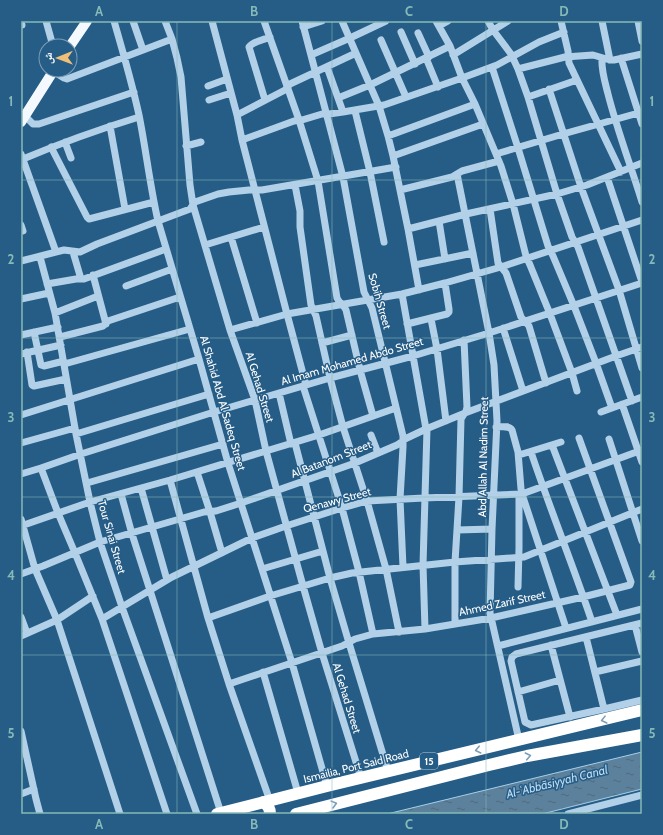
<svg xmlns="http://www.w3.org/2000/svg" width="663" height="835" viewBox="0 0 663 835" font-family="Cabin,'Noto Naskh Arabic',sans-serif">
<defs>
<pattern id="water-ripples" width="26" height="14" patternUnits="userSpaceOnUse"><rect width="26" height="14" fill="#5c819d"/><path d="M2 4q2-2 4 0t4 0M15 11q2-2 4 0t4 0" fill="none" stroke="#556979"/></pattern>
</defs>
<rect width="100%" height="100%" fill="#265d87"/>
<path fill="url(#water-ripples)" stroke="#a6cee9" d="M642,752V789L542,814H387Z"/>
<g fill="none" stroke-linecap="round" stroke-linejoin="round">
<path stroke="#b2d1e8" stroke-width="7" d="M46,21L53,46
M114,21C123,52 132,83 139,115C146,150 150,186 158,221L199,359L228,463L292,663L327,786
M133,21L143,50
M165,21L172,39L177,58L181,77L190,185L193,205L230,330L255,400L266,451L303,586L322,653L361,778
M212,21L237,115L242,140L287,314L306,385
M264,21L299,120L318,181L337,298C339,303 344,305 346,310L360,370L373,416
M302,21L343,177L364,292L372,308L403,436V447L400,499L403,567
M342,21L379,106L388,136L393,156L408,229L419,290
M436,21L450,46L462,78L475,104L501,166L513,204L526,256L530,265L550,314L572,373L577,391
M488,21L493,30L511,54L518,69L528,97L557,194L572,237L578,247L632,401
M561,21L568,51L569,63L621,172
M602,21L610,60
M638,21L642,41
M21,25H22
M439,26L448,21
M303,27L322,21
M401,32L415,64
M418,33L429,57
M381,40L406,97
M311,55L350,38L386,21
M453,55L508,21
M426,58L438,87
M602,58C601,70 605,82 608,94C617,130 631,166 642,202
M621,58L642,124
M327,67L343,112
M492,67L518,148L548,246L553,256L574,306L596,363L612,408
M518,69L565,57L593,55L610,60H614L642,54
M53,71L64,78L67,79L172,39
M208,86L227,79
M549,89L581,187L619,290L642,368
M528,97L577,80
M338,98L370,85L450,46
M209,100L231,93
M265,100L249,47C253,41 264,40 270,37
M355,111L370,172L384,242
M237,115L285,90L290,84L356,53
M25,116L33,124H39L134,92
M110,126L125,209
M388,136L475,104
M242,140L294,121L302,120L322,114H329L343,112L384,105L462,78L497,65L539,42L564,32
M65,142L71,158
M186,146L201,142
M51,147L87,217L89,219L154,202
M21,154L56,252
M496,154L563,134L642,112
M393,156L483,124
M23,159C61,143 100,129 139,117
M457,174L489,333L494,365L497,421L492,529L490,613L519,740
M607,177L642,282
M295,185L300,211V227L311,305L316,316L330,378L343,427L367,501L386,569L399,632
M400,190L452,177L462,171L499,161
M490,209L498,263L506,273L521,317L529,326L546,383
M439,221L445,259
M21,225L23,231
M408,229L466,214L557,194L587,185L642,163
M231,237L257,323
M205,245L264,227
M73,252L81,279
M40,257L55,313L76,434L90,502L100,542L122,607L197,814
M21,261L64,250L80,252L97,244L190,209L195,202L218,194L229,192L249,190H262L396,167
M415,265L473,253
M93,275L106,324
M47,284L76,279H84L166,249
M126,286L172,269
M402,294L426,429
M21,299L49,293
M55,313L98,296
M431,319L437,349L446,421
M407,324L447,314L449,312V309L445,283
M503,328L523,391
M230,330L287,314L402,294L445,283L501,267L642,220
M34,332L41,365L44,366L60,362L68,363L190,329
M21,335L58,327
M60,337L103,326L108,321L180,297
M322,343L352,335
M27,352L32,385L34,386L66,379
M21,354L61,345
M303,386L342,508L359,572L373,634
M279,393L291,444
M622,404L642,462
M601,412L642,397
M21,415L199,359
M496,427C502,427 509,425 512,430L518,452L521,489L523,497L566,628
M76,434L209,394
M371,435L378,453
M609,439L642,541
M21,443L75,428
M295,443L330,578L349,643L388,771
M552,445L617,615
M531,452C550,509 573,565 592,622
M519,455L561,442
M41,468L58,513L75,553L102,619L167,814
M197,472L210,512L222,553
M21,474L41,468L81,454L214,412L330,378L413,356L489,333L642,283
M170,480L208,618L229,684L270,801
M87,483L223,444
M141,488L167,580
M121,494L132,534L221,813
M21,519L35,569L57,620L120,814
M21,526L90,502L170,480L319,435L396,408
M457,530L492,529
M262,569L323,551
M21,574L43,566L100,542L204,512L216,511L241,503L355,463L397,445L407,438L426,429L465,413L616,356L642,347
M518,587L519,548V494
M21,617L27,633
M208,618L270,596L330,578L352,573L455,562L524,557L642,509
M102,619L172,577L252,538L286,526L342,508L367,501L424,498L522,494L642,450
M642,623L516,654L512,657L511,661L525,722L531,725L604,709L642,700
M455,624V562L459,497L461,419L466,411L467,407L464,340
M635,625L642,652
M425,629L423,565L427,429
M21,636L57,620L93,596
M586,637L604,709
M551,645L570,717
M498,646L642,609
M263,672L298,793
M595,672L642,661
M229,684L342,646L355,639L373,634L425,629L491,618L583,597L630,585L631,582L579,438
M518,692L560,680
M21,731L36,799L40,814
M21,794L34,789
M568,814L642,795"/>
<path stroke="#f4f9fe" stroke-width="10" d="M70,46L87,21
M21,122L54,70"/>
<path stroke="#fff" stroke-width="12" d="M263,802C268,805 270,808 270,814
M217,814L327,786L642,710
M296,814L489,765L527,756L642,735"/>
</g>
<defs><path id="oneway-chevron" d="M-2-3.5L2.5 0L-2 3.5" fill="none" stroke-width="1.6" stroke-linecap="round" stroke-linejoin="round"/></defs>
<g stroke="#7d9eb7">
<use href="#oneway-chevron" transform="translate(604 720) rotate(166)"/>
<use href="#oneway-chevron" transform="translate(478 750) rotate(167)"/>
<use href="#oneway-chevron" transform="translate(528 756) rotate(-12)"/>
<use href="#oneway-chevron" transform="translate(334 804) rotate(-15)"/>
</g>
<path fill="none" stroke="#87bab6" stroke-width="1" stroke-opacity="0.55" d="M177,21V814M332,21V814M486,21V814M21,180H642M21,338H642M21,497H642M21,655H642"/>
<g text-anchor="middle" stroke-width="3" stroke-linejoin="round" paint-order="stroke">
<rect fill="#265d87" stroke="#becedb" stroke-width="1" x="420" y="753" width="18" height="16" rx="3"/>
<g font-size="10" font-weight="bold" fill="#fff">
<text x="429" y="765">15</text>
</g>
<g font-size="11" fill="#fff" stroke="#265d87">
<text transform="translate(380 301) rotate(74)" y="4">Sobih Street</text>
<text transform="translate(352 361) rotate(-16)" y="4">Al Imam Mohamed Abdo Street</text>
<text transform="translate(260 387) rotate(73)" y="4">Al Gehad Street</text>
<text transform="translate(223 403) rotate(74)" y="4">Al Shahid Abd Al Sadeq Street</text>
<text transform="translate(483 457) rotate(-89)" y="4">Abd Allah Al Nadim Street</text>
<text transform="translate(331 459) rotate(-21)" y="4">Al Batanom Street</text>
<text transform="translate(337 500) rotate(-15)" y="4">Qenawy Street</text>
<text transform="translate(112 537) rotate(74)" y="4">Tour Sinai Street</text>
<text transform="translate(502 603) rotate(-12)" y="4">Ahmed Zarif Street</text>
<text transform="translate(347 698) rotate(73)" y="4">Al Gehad Street</text>
<text transform="translate(356 766) rotate(-14)" y="4">Ismailia, Port Said Road</text>
</g>
<g font-size="12" font-style="italic" fill="#bedbf0" stroke="#265d87">
<text transform="translate(557 782) rotate(-14)" y="4">Al-ʿAbbāsiyyah Canal</text>
</g>
</g>
<rect width="663" height="835" fill="none" stroke="#265d87" stroke-width="44"/>
<g transform="translate(58 58) rotate(269)"><circle r="19" fill="#265d87" stroke="#7d9eb7"/>
<path d="M0-3L7 15L0 10L-7 15Z" fill="#f1bf77"/>
<text y="-6" font-size="11" font-weight="bold" text-anchor="middle" fill="#ffffff">ش</text>
</g>
<rect x="22" y="22" width="619" height="791" fill="none" stroke="#87bab6" stroke-width="1.5"/>
<g font-size="13" text-anchor="middle" font-weight="bold" fill="#87bab6">
<text x="99" y="16">A</text>
<text x="254" y="16">B</text>
<text x="409" y="16">C</text>
<text x="564" y="16">D</text>
<text x="11" y="106">1</text>
<text x="652" y="106">1</text>
<text x="11" y="264">2</text>
<text x="652" y="264">2</text>
<text x="11" y="422">3</text>
<text x="652" y="422">3</text>
<text x="11" y="580">4</text>
<text x="652" y="580">4</text>
<text x="11" y="738">5</text>
<text x="652" y="738">5</text>
<text x="99" y="829">A</text>
<text x="254" y="829">B</text>
<text x="409" y="829">C</text>
<text x="564" y="829">D</text>
</g>
</svg>
